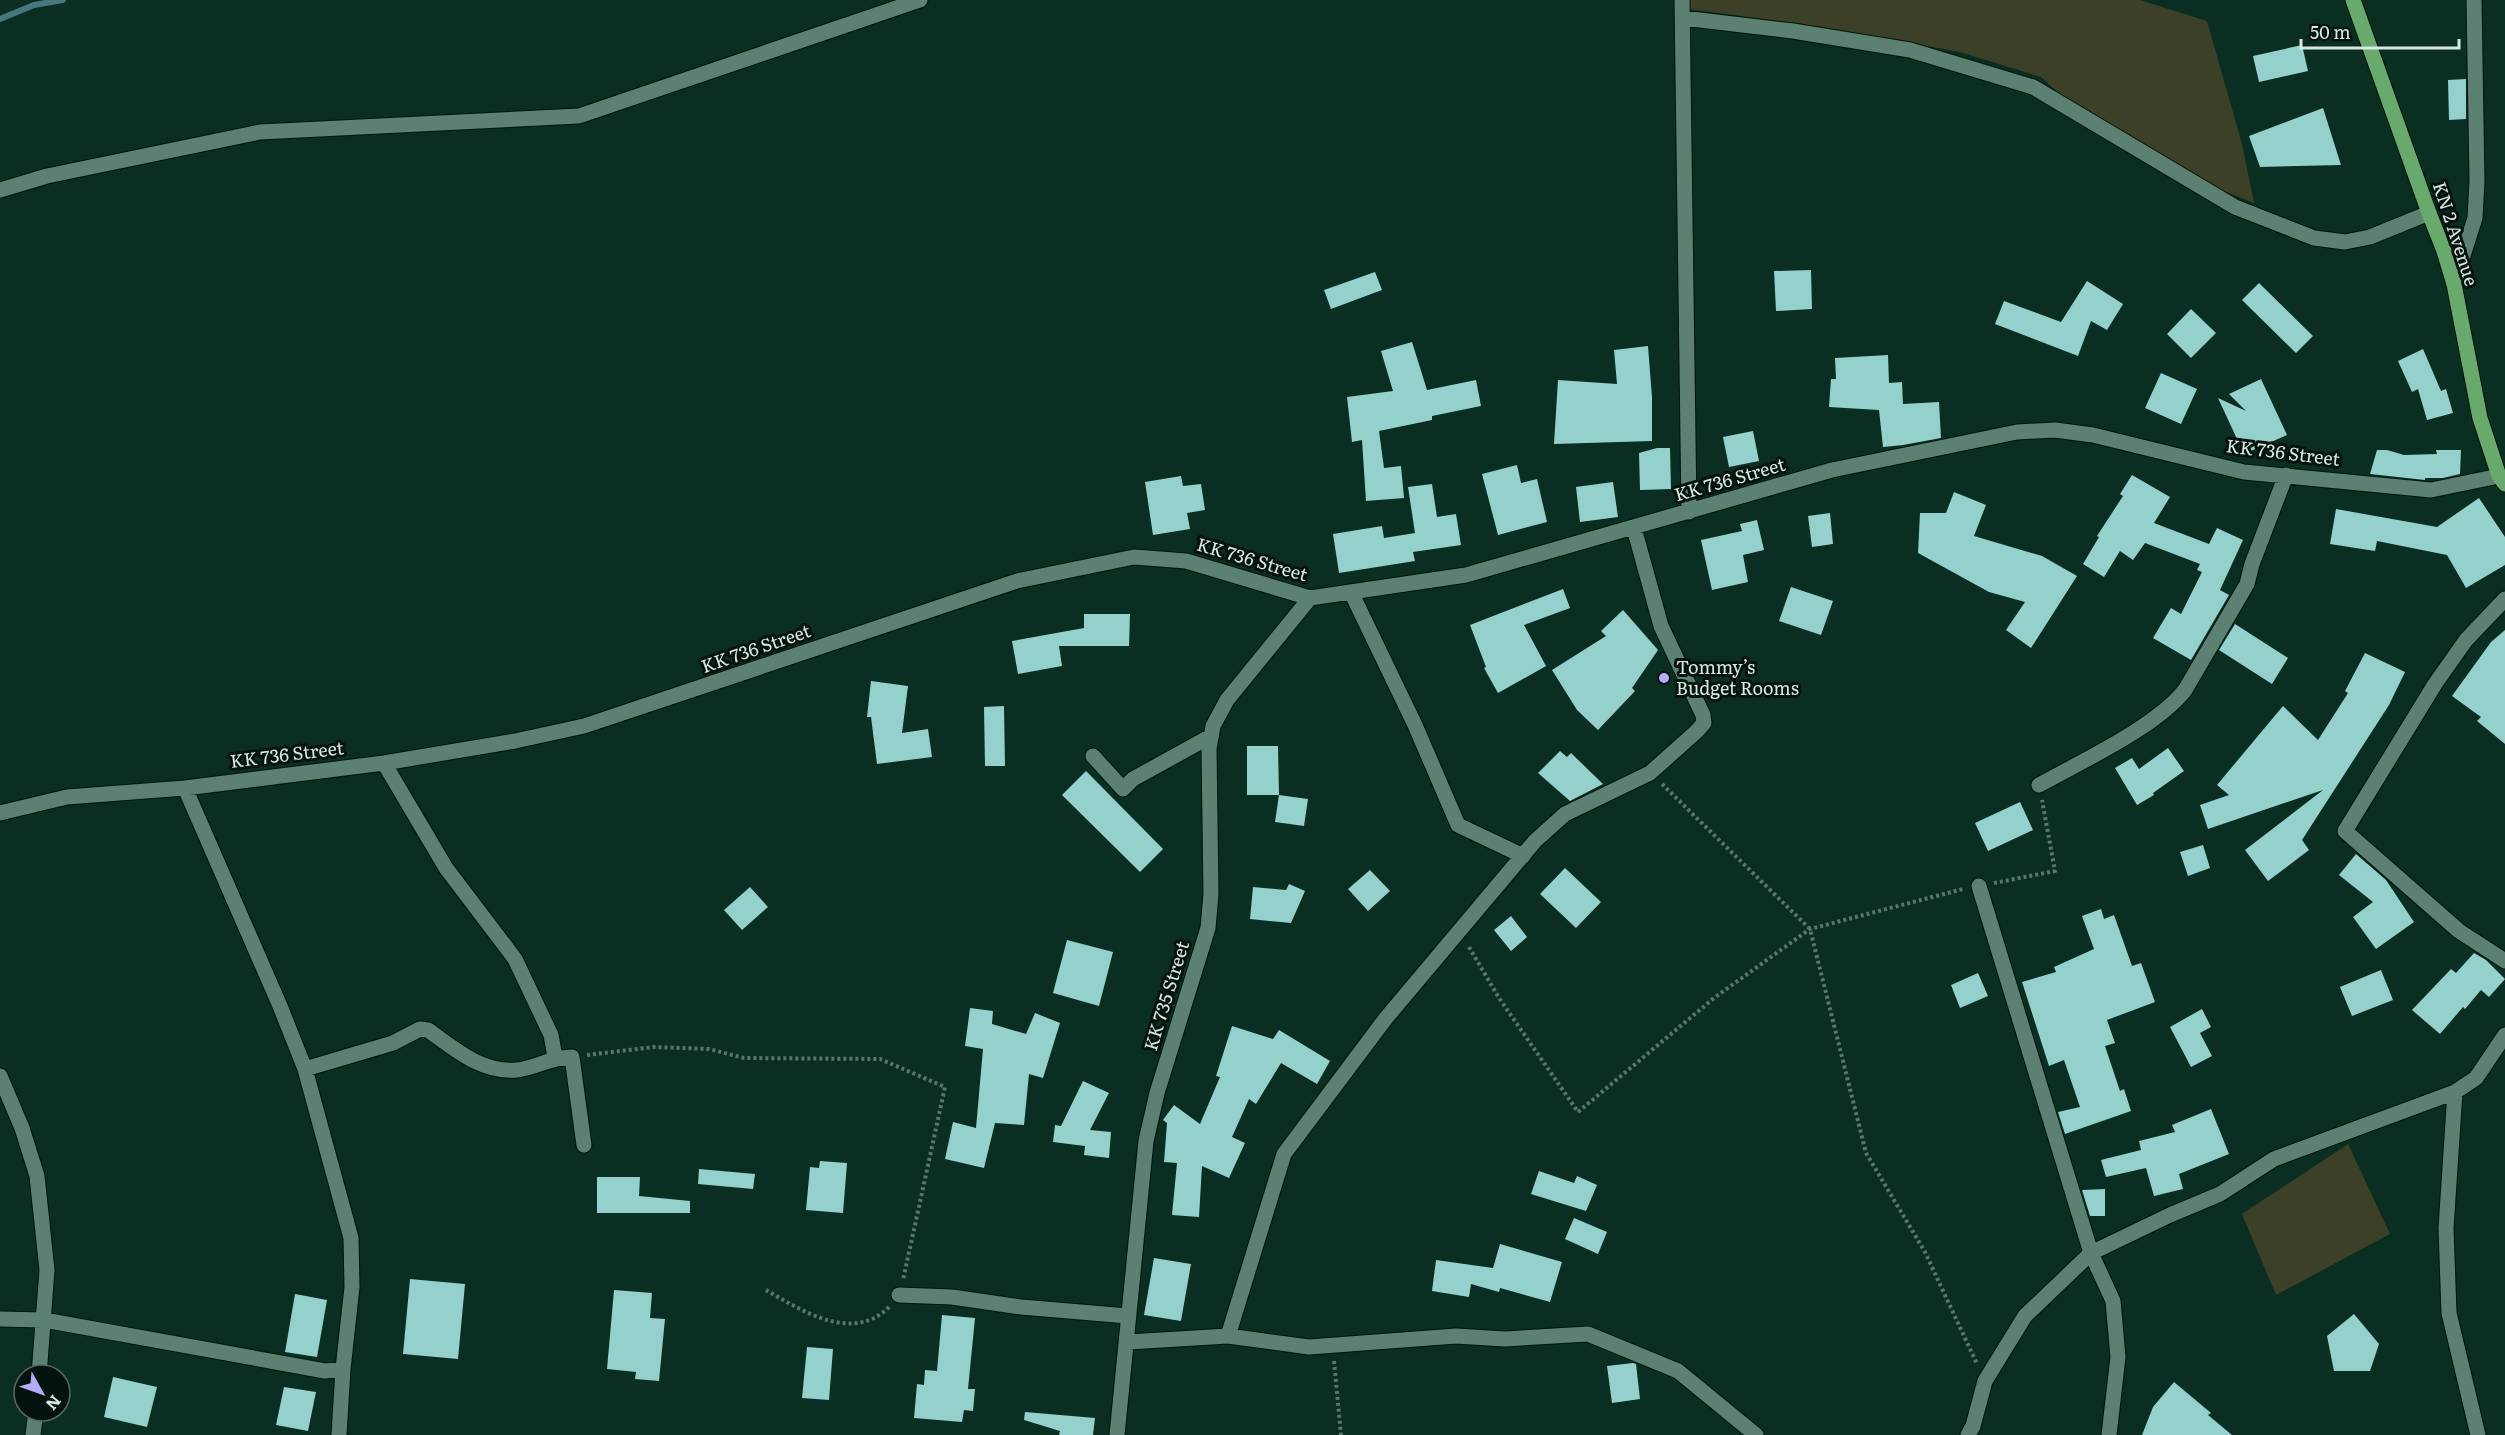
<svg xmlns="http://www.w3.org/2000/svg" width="2505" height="1435" viewBox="0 0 2505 1435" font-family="Literata,serif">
<rect width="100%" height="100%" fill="#0a2e22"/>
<path fill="#3b4027" d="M1688,0H2140L2207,21L2242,144L2254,203L2216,188L2087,119L2041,77L1960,52L1822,27L1688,9Z
M2348,1144L2390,1234L2276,1295L2242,1214Z"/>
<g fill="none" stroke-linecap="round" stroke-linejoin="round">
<path stroke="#46787e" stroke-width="6" d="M0,19L34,5L63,0"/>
</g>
<path fill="#94d0cc" d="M2302,45L2308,71L2259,82L2253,56Z
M2466,79V119L2449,120L2448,80Z
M2323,108L2341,165L2260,167L2249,136Z
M1811,270L1812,309L1776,311L1774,271Z
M1375,272L1382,290L1331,309L1324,290Z
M2087,281L2123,304L2107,330L2091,321L2078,356L1995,324L2004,301L2061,322Z
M2259,283L2313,336L2296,353L2242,300Z
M2191,309L2216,333L2191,358L2167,334Z
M1412,342L1427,390L1476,380L1481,406L1432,416V420L1379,431L1384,468L1401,466L1404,498L1366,501L1362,440L1352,442L1347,397L1393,391L1381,351Z
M1648,346L1652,397V441L1554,444L1558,380L1617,384L1614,350Z
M2423,349L2441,391L2446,389L2453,413L2427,420L2418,389L2412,392L2398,361Z
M1888,355L1889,383L1902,382L1903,404L1939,402L1941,438L1903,445L1883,447L1879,410L1829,407L1831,379H1836L1835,358Z
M2161,373L2197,389L2181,424L2145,408Z
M2261,379L2287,435L2244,454L2218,398L2246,411L2229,394Z
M1753,431L1759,461L1729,467L1723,437Z
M1657,448H1670L1671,489L1640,490L1639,453Z
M2377,450H2387L2404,455L2437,454L2436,450H2461L2460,474L2443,478H2425V480L2370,474Z
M1517,465L1521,483L1537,479L1547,522L1498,535L1482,474Z
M2132,475L2170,497L2154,523L2209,544L2217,528L2243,540L2220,590L2229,595L2191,660L2153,638L2171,608L2181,614L2202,572L2197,570L2200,564L2145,543L2133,560L2120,551L2104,577L2083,564L2099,537L2097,536L2123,496L2120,494Z
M1181,476L1183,486L1201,484L1205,510L1187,513L1190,529L1153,535L1145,482Z
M1613,482L1618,517L1580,522L1576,487Z
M1432,484L1437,517L1456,514L1461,545L1413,552L1415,561L1339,573L1333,534L1382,526L1384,538L1415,533L1408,487Z
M1954,492L1986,505L1974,536L2042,556L2077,576L2031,648L2006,630L2025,602L1989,592L1918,553L1920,513H1946Z
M2479,498L2505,537V565L2466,588L2447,555L2377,541L2375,551L2330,544L2336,509L2437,527Z
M1830,513L1833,544L1812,547L1808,516Z
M1757,520L1764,550L1743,555L1748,582L1712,590L1701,540L1742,531L1740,524Z
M1791,587L1833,601L1821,635L1779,621Z
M1563,589L1570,608L1524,625L1546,666L1498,693L1484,668L1486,667L1470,625Z
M1623,610L1658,650L1632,688L1635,691L1598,730L1577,710L1552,670L1606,636L1601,631Z
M1084,614H1130L1129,646H1059L1062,666L1018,674L1012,641L1084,628Z
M2235,624L2288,658L2272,684L2219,650Z
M2505,630V744L2477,721L2481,717L2452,696L2491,642Z
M2365,653L2405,672L2389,705L2302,840L2309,850L2268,881L2245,850L2323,790L2208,829L2200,805L2229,795L2217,785L2283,706L2318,740L2348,693L2345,691Z
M871,681L908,686L902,733L928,729L932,757L877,764L871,717H867Z
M1004,706L1005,766H985L984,707Z
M1247,746H1278L1279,795H1247Z
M2168,748L2184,771L2153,793L2154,795L2137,805L2115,768L2132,758L2139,769Z
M1560,751L1567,757L1571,753L1603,784L1570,801L1538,773Z
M1086,771L1163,849L1140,872L1062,795Z
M1279,795L1308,799L1304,826L1275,822Z
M2020,802L2033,830L1988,851L1975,823Z
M2203,845L2210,868L2188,876L2180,852Z
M2356,854L2386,880L2414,922L2376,949L2353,917L2373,902L2339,875Z
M1565,868L1601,902L1576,928L1540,894Z
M1370,870L1390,891L1368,911L1348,889Z
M1289,884L1305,891L1291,923L1250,919L1253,887L1286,890Z
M750,887L768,907L742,930L724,910Z
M2101,909L2104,919L2114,915L2132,966L2141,963L2155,1002L2107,1020L2115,1043L2105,1046L2120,1091L2124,1089L2131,1111L2065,1134L2058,1112L2080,1107L2064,1060L2049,1066L2022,982L2056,972L2054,967L2094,949L2082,916Z
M1511,916L1527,937L1511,951L1494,930Z
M1067,940L1113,952L1099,1006L1053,993Z
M2474,953L2486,960L2505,979L2489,997L2481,990L2465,1009L2463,1007L2440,1034L2412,1010L2451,969L2456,973Z
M2381,970L2393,1000L2352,1016L2340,987Z
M1978,973L1988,996L1960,1008L1951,985Z
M970,1008L993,1011L992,1024L1026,1034L1035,1013L1060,1023L1043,1078L1029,1074L1024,1125L995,1123L984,1168L945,1159L953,1122L976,1128L983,1049L965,1046Z
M2202,1009L2211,1027L2200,1033L2212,1056L2191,1067L2170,1027Z
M1232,1026L1273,1039L1279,1030L1330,1061L1317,1084L1281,1063L1256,1104L1249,1099L1232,1137L1245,1143L1229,1178L1202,1166L1199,1217L1172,1215L1177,1163L1164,1162L1167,1123L1163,1120L1174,1105L1200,1124L1220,1077L1216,1076Z
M1083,1081L1109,1093L1090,1130L1111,1132L1109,1158L1084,1155L1085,1146L1053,1142L1055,1125L1061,1126Z
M2211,1109L2229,1154L2179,1174L2183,1189L2154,1196L2146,1168L2106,1177L2101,1160L2141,1150L2139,1141L2175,1132L2172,1125Z
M820,1161L847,1163L843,1213L806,1210L810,1167L819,1168Z
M699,1169L755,1174L753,1189L698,1184Z
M1539,1171L1574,1183L1577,1176L1597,1185L1586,1211L1531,1194Z
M597,1177H640L639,1196L690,1201V1213H597Z
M2105,1189V1216H2090L2082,1190Z
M1574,1218L1607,1232L1598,1254L1565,1239Z
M1500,1244L1562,1262L1550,1302L1500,1288L1499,1292L1471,1284L1469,1297L1432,1291L1436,1260L1493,1268Z
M1154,1258L1191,1264L1181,1321L1144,1315Z
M410,1279L465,1284L458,1359L403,1354Z
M614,1290L652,1293L650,1318L665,1319L659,1381L635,1379L636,1372L607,1369Z
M295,1294L327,1300L317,1357L285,1352Z
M2354,1314L2379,1344L2370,1371H2334L2327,1336Z
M942,1315L975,1318L968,1389H975L973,1411L964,1410L962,1422L914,1418L917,1384L924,1385L925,1370L937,1371Z
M807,1347L833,1349L829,1400L802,1398Z
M1633,1363L1636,1364L1640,1399L1612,1403L1607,1366Z
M113,1377L157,1387L147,1427L104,1417Z
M2174,1382L2211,1413L2208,1415L2232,1435H2142L2153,1407Z
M284,1387L316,1392L308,1431L276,1425Z
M1025,1412L1095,1418L1093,1435H1059L1060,1431L1024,1420Z"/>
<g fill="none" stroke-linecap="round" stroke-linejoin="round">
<g stroke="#00150c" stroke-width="17">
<path id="minor" d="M1682,0L1689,512
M1683,18L1793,31L1910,50L2033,87L2235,207L2314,238L2345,242L2370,237L2429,213
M0,190L47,176L260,132L579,116L920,0
M2454,284L2475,218L2477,181L2474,0
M1351,592L1415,725L1458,825L1523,856
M2505,599L2466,640L2435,684L2345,831L2459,931L2505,961
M1093,756L1123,789L1133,779L1211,736
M384,763L446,868L515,959L551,1035L555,1057
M2039,785C2082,761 2156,727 2185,690L2247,584L2252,564L2286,475
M185,788L280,1006L305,1069L351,1238L352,1287L343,1369L339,1435
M0,813L67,797L185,788L384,763L515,741L584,726L1017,581L1134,557L1186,561L1310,598L1466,575L1832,470L2017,432L2055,430L2093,435L2244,472L2431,490L2499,476
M1979,886L2091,1253L2113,1301L2118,1357L2109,1435
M305,1069L393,1043L420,1029L428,1030C455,1049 481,1073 517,1070C536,1068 551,1057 572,1057L584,1145
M0,1076L22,1128L37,1176L47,1270L39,1375
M2455,1092L2446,1228L2449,1313L2478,1435
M899,1295L952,1297L1021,1307L1128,1316
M0,1319L44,1320L325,1371L343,1369
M1228,1336L1284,1154L1386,1018L1535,841L1565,814L1650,773L1697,731L1704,723L1703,715L1661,626L1634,528
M1128,1342L1228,1336L1309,1347L1456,1336L1505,1339L1588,1334L1678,1371L1756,1435
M33,1435L36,1411
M1117,1435L1146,1141L1157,1093L1208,928L1211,894L1209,749L1213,726L1227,700L1310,598
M1968,1435L1973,1426L1985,1381L2025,1316L2091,1253L2170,1215L2220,1194L2274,1159L2455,1092L2476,1078L2505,1035"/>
</g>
<g stroke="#00150c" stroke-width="17">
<path id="major" d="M2353,0L2429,213L2444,251L2454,284L2480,418L2499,476L2505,484"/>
</g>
<path stroke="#59776c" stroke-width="4" stroke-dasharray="3 3" stroke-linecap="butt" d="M1662,784L1810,929L1866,1153L1925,1252L1977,1364
M1994,883L2055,871L2042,800
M1469,947L1499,998L1578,1112L1714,998L1810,929L1963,889
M587,1055L654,1047L709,1049L744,1058L880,1059L945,1087L903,1280
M766,1290C801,1310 852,1344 889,1307
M1334,1361L1341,1435"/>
<use href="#minor" stroke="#5c8071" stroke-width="15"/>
<use href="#major" stroke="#67aa6c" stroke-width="15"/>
</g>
<circle fill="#b5acf8" stroke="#05130e" stroke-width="2" cx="1664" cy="678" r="6"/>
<g text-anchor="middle" stroke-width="6" stroke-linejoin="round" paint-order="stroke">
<g font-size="18" fill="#d6eae1" stroke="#05130e">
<text transform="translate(2455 234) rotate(72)" y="6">KN 2 Avenue</text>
<text transform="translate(2283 453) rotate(7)" y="6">KK 736 Street</text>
<text transform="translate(1730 480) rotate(-16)" y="6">KK 736 Street</text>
<text transform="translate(1252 560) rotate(16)" y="6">KK 736 Street</text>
<text transform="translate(756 649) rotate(-19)" y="6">KK 736 Street</text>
<text transform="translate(287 755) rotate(-7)" y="6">KK 736 Street</text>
<text transform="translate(1167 996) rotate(-73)" y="6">KK 735 Street</text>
</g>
<g font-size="18" fill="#d6eae1" stroke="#05130e" text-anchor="start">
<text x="1676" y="674">Tommy’s<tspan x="1676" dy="21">Budget Rooms</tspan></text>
</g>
</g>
<g transform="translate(42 1393) rotate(130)"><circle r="28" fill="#05130e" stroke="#596962" stroke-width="1.5"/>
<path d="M0-4.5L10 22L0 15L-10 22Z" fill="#b5acf8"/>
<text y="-9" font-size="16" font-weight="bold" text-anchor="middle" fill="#d6eae1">N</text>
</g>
<path d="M2301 39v9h158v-9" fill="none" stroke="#d6eae1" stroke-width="3"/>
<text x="2310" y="39" font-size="18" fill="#d6eae1" stroke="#05130e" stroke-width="4.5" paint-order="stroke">50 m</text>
</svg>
